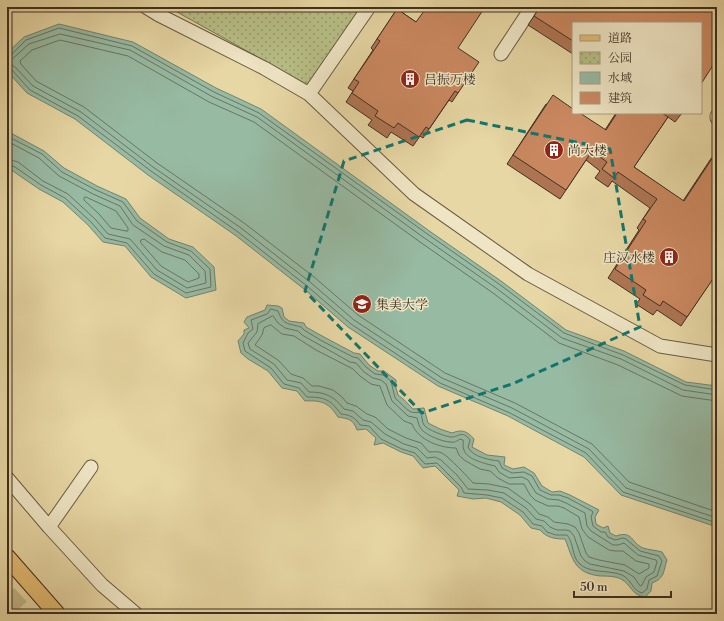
<svg xmlns="http://www.w3.org/2000/svg" width="724" height="621" viewBox="0 0 724 621" font-family="'Libre Bodoni','Noto Serif SC',serif">
<defs>
<pattern id="park-dots" width="8" height="8" patternUnits="userSpaceOnUse"><rect width="8" height="8" fill="#b7be85"/><path d="M2 2h.1M6 6h.1" fill="none" stroke="#969b6c" stroke-width="1.8" stroke-linecap="round"/></pattern>
</defs>
<rect width="100%" height="100%" fill="#e7d7a4"/>
<filter id="stains"><feTurbulence type="fractalNoise" baseFrequency=".005" numOctaves="4"/><feColorMatrix values="0 0 0 0 .2 0 0 0 0 .09 0 0 0 0 .02 0 0 0 .5 -.17"/></filter>
<radialGradient id="worn" r=".72"><stop offset=".6" stop-color="#630" stop-opacity="0"/><stop offset="1" stop-color="#630" stop-opacity=".3"/></radialGradient>
<path fill="url(#park-dots)" stroke="#7a7754" d="M168,7H361L308,85Z"/>
<path fill="#97baa3" stroke="#73836f" d="M59,24L133,42L216,88L261,109L428,230L501,281L566,330L624,351L686,382L717,386V527L621,495L584,457L508,416L438,386L348,327L304,289L235,235L148,175L75,119L27,93L7,71V53L24,37Z
M7,131L44,151L64,168L97,186L126,199L140,218L169,239L193,247L214,267L216,290L186,298L151,277L125,246L103,242L88,225L63,202L39,189L7,167Z
M267,305L278,306L282,308L284,317L289,321L304,323L306,327L324,337L354,353L360,354L369,365L378,371H384L396,380V388L398,395C404,399 408,404 413,409L424,408L428,423L440,429L452,433C462,429 467,431 474,439L472,447L487,455L505,457L504,465L513,469L524,467L534,473L542,486L552,492L560,491L570,495L599,510L595,517L596,524L603,528L608,526L610,533L616,536C633,530 631,543 643,548C649,550 656,550 662,552L667,560C663,572 665,578 652,583L651,591L645,597C631,595 632,585 621,579C615,576 606,576 600,576C574,573 573,559 565,539C555,539 547,538 540,530L531,528L520,515L501,502L486,498L473,499L457,496L459,490L435,466L423,468L413,456L401,452L383,443L374,445L376,438L366,429L357,430C353,419 349,419 338,417C329,403 322,400 305,401L297,391L282,388L268,371L248,359L241,353L238,341L244,334V330L249,328L244,322L247,317L265,310Z"/>
<g fill="none" stroke-linecap="round" stroke-linejoin="round">
<path stroke="#6a7562" stroke-width="1" d="M7,56L11,55L26,40L59,28L132,46L214,92L259,113L426,233L499,284L564,333L623,355L685,385L717,390
M7,69L12,70L30,90L78,116L151,171L238,232L307,286L351,324L440,383L510,413L586,453L623,492L717,523
M7,136L42,154L62,172L96,190L123,202L137,221L167,242L191,251L210,269L211,287L186,293L154,274L127,243L105,238L91,222L65,198L41,185L15,167L7,164
M7,141L39,158L59,176L93,194L120,206L133,225L164,246L189,255L205,271L206,283L187,288L157,270L130,239L108,234L95,219L68,194L43,181L18,162L7,159
M86,197L116,211L128,228V231H126L111,228L99,214L84,200V198Z
M141,240L144,239L162,252L185,260L199,274V278L188,282L161,266L141,243Z
M271,309L278,311C283,325 287,323 301,327L304,330L322,341L353,357L358,358L366,367L375,374L383,375L391,381L395,398C400,402 405,409 411,412C414,413 418,412 421,413C422,416 422,422 424,425C427,430 445,436 450,437C458,438 462,429 470,440L468,447C472,457 490,460 499,461L502,468L512,473L524,472L532,476L540,490L551,495H559L568,498L592,511L593,512L591,517L593,526L601,532H605L608,537L615,540L623,538L626,539L640,551L659,556L662,561L657,576L649,580L647,589L642,593C633,591 631,579 622,575C607,569 585,575 576,559C572,551 573,542 567,535H556L547,532L542,526L533,524L523,512L502,498L487,495L464,493L461,487L437,463L425,464L415,453L402,449L381,439L369,426L360,425C355,417 350,415 341,414C330,399 324,397 307,397L299,388L284,384L271,368L245,351L243,343L248,333L253,329L251,320L267,314Z
M273,316L278,323L285,328L298,331L302,335L350,362L356,363L364,372L373,378L381,380L386,384L392,401L408,416L417,418C418,422 419,427 422,430C428,436 443,442 451,442C454,443 457,441 460,439L463,440C464,443 462,446 464,450C466,459 486,464 495,466L499,472L509,478L522,477L528,480L536,493L548,499L559,500L566,503L585,513L587,526L591,531L613,545H618L624,543L638,555L656,560L657,562L654,572L646,577L642,585L640,586L634,577L624,571L590,564L585,561L581,556L574,536L570,531L566,530H557L550,527L544,521L536,519L526,508L504,493L488,490L468,489L457,475L441,460L435,457L427,458L417,448L404,444L385,434L371,422L363,420L353,411L344,409C334,396 325,392 309,392L301,383L287,380L274,364L250,349L248,343L257,332L258,324Z
M271,325L282,334L294,336L316,350L353,369L360,376L371,384L380,386L387,405L404,421L412,424C418,440 440,448 456,448L459,455L464,460L480,469L490,471L498,478L509,484H524L530,495L535,500L548,506H558L564,508L579,517L582,529L588,537L609,550L615,551H623L636,561L649,564V568L639,574L625,565L599,560L589,557L586,553L579,533L575,527L568,524L554,522L548,517L539,514L530,504L508,488L489,484L473,483C468,477 449,457 442,453C438,451 434,452 429,452L421,443L406,438L388,429L375,417L367,414L356,406L347,403L342,397L333,390L319,386H312L303,378L291,374L278,360L255,345L262,335L264,328Z
M717,395L683,390L621,359L562,338L496,288L423,237L257,117L211,96L130,50L60,34L29,44L10,61V64L15,67L33,86L81,112L153,167L241,228L310,282L354,320L442,378L512,408L589,449L626,488L717,518
M717,401L682,396L618,365L559,343L493,293L420,242L254,122L209,102L128,56L60,40L32,50L20,61L21,64L36,81L84,107L157,163L244,223L314,277L358,315L445,373L515,403L592,444L629,482L717,512"/>
<path stroke="#c5b68a" stroke-width="19" stroke-dasharray="19 10" stroke-linecap="butt" d="M7,594L25,614"/>
<g stroke="#685a42" stroke-width="15">
<path id="minor" d="M146,7L159,15L264,68L309,94L414,194L528,274L660,346L717,355
M501,54L532,7
M309,94L369,7
M717,116V118
M7,478L49,527L102,585L136,614
M49,527L91,467"/>
</g>
<g stroke="#3e3022" stroke-width="18">
<path id="major" d="M7,557L57,614"/>
</g>
<use href="#minor" stroke="#efe5c4" stroke-width="13"/>
<use href="#major" stroke="#e4bc72" stroke-width="16"/>
</g>
<path fill="#af7553" stroke="#3e3022" d="M540,7H709L573,23V54L528,25Z
M397,9L416,22L458,48V93L452,102L449,100L423,138L420,136L413,146L391,132L387,138L368,125L372,120L346,102L353,91L348,88L373,50L371,48Z
M546,104L605,130L616,113H682L675,122L668,117L634,167L683,201L710,160L717,151V279L714,277L681,326L657,310L653,315L636,304L640,299L608,278L639,230L637,228L650,208L612,181L608,187L595,178L600,171L586,160L560,199L507,164Z"/>
<path fill="#cb8860" stroke="#3e3022" d="M427,7H485L458,48L479,62L458,93L455,91L429,129L426,127L419,137L398,123L394,128L375,116L378,111L352,93L359,82L354,79L380,41L377,39L397,9L416,22Z
M540,7H709L717,12V59L701,84V23H573V41L534,16Z
M553,95L573,109V113H580L606,130L617,113H662L668,117L634,167L684,201L717,151V273L687,317L663,301L660,306L643,295L646,290L615,269L646,221L643,219L657,199L618,172L614,178L602,169L607,162L592,151L566,190L513,155Z"/>
<path fill="none" stroke="#0f766e" stroke-width="3" stroke-dasharray="8 5" stroke-linejoin="round" d="M467,120L610,149L640,327L512,384L422,413L305,291L344,161Z"/>
<defs>
<g id="building-disc" transform="scale(1)"><circle r="9.5" fill="#8f2418" stroke="#efe5c4"/><path d="M-4-6H4V6H1V3H-1V6H-4ZM-2.5-4.3h1.7v1.8h-1.7ZM.8-4.3h1.7v1.8H.8ZM-2.5-1h1.7V.8h-1.7ZM.8-1h1.7V.8H.8Z" fill="#fff"/></g>
<g id="university-disc" transform="scale(1)"><circle r="9.5" fill="#8f2418" stroke="#efe5c4"/><path d="M0-5L7-2L0 1L-7-2ZM-4 1L0 2.5L4 1V4Q0 6-4 4Z" fill="#fff"/></g>
</defs>
<g fill-rule="evenodd">
<use href="#building-disc" x="410" y="79"/>
<use href="#building-disc" x="554" y="150"/>
<use href="#building-disc" x="669" y="257"/>
<use href="#university-disc" x="362" y="304"/>
</g>
<g text-anchor="middle" stroke-width="3" stroke-linejoin="round" paint-order="stroke">
<g font-size="13" fill="#3e3022" stroke="#efe5c4" text-anchor="start">
<text x="424" y="84">吕振万楼</text>
<text x="568" y="155">尚大楼</text>
<text x="655" y="262" text-anchor="end">庄汉水楼</text>
<text x="376" y="309">集美大学</text>
</g>
</g>
<rect width="724" height="621" fill="none" stroke="#e7d7a4" stroke-width="24"/>
<rect x="8" y="8" width="708" height="605" fill="none" stroke="#3e3022" stroke-width="2"/>
<rect x="12" y="12" width="700" height="597" fill="none" stroke="#3e3022"/>
<rect x="572" y="22" width="130" height="92" fill="#efe5c4" stroke="#a89d83"/>
<rect x="580" y="35" width="20" height="6" fill="#e4bc72" stroke="#a89d83"/>
<text x="608" y="42" font-size="12" fill="#3e3022">道路</text>
<rect x="580" y="52" width="20" height="12" fill="url(#park-dots)" stroke="#a89d83"/>
<text x="608" y="62" font-size="12" fill="#3e3022">公园</text>
<rect x="580" y="72" width="20" height="12" fill="#97baa3" stroke="#a89d83"/>
<text x="608" y="82" font-size="12" fill="#3e3022">水域</text>
<rect x="580" y="92" width="20" height="12" fill="#cb8860" stroke="#a89d83"/>
<text x="608" y="102" font-size="12" fill="#3e3022">建筑</text>
<path d="M574 591v6h97v-6" fill="none" stroke="#3e3022" stroke-width="2"/>
<text x="580" y="591" font-size="12" fill="#3e3022" stroke="#efe5c4" stroke-width="3" paint-order="stroke">50 m</text>
<rect width="100%" height="100%" filter="url(#stains)"/>
<rect width="100%" height="100%" fill="url(#worn)"/>
</svg>
